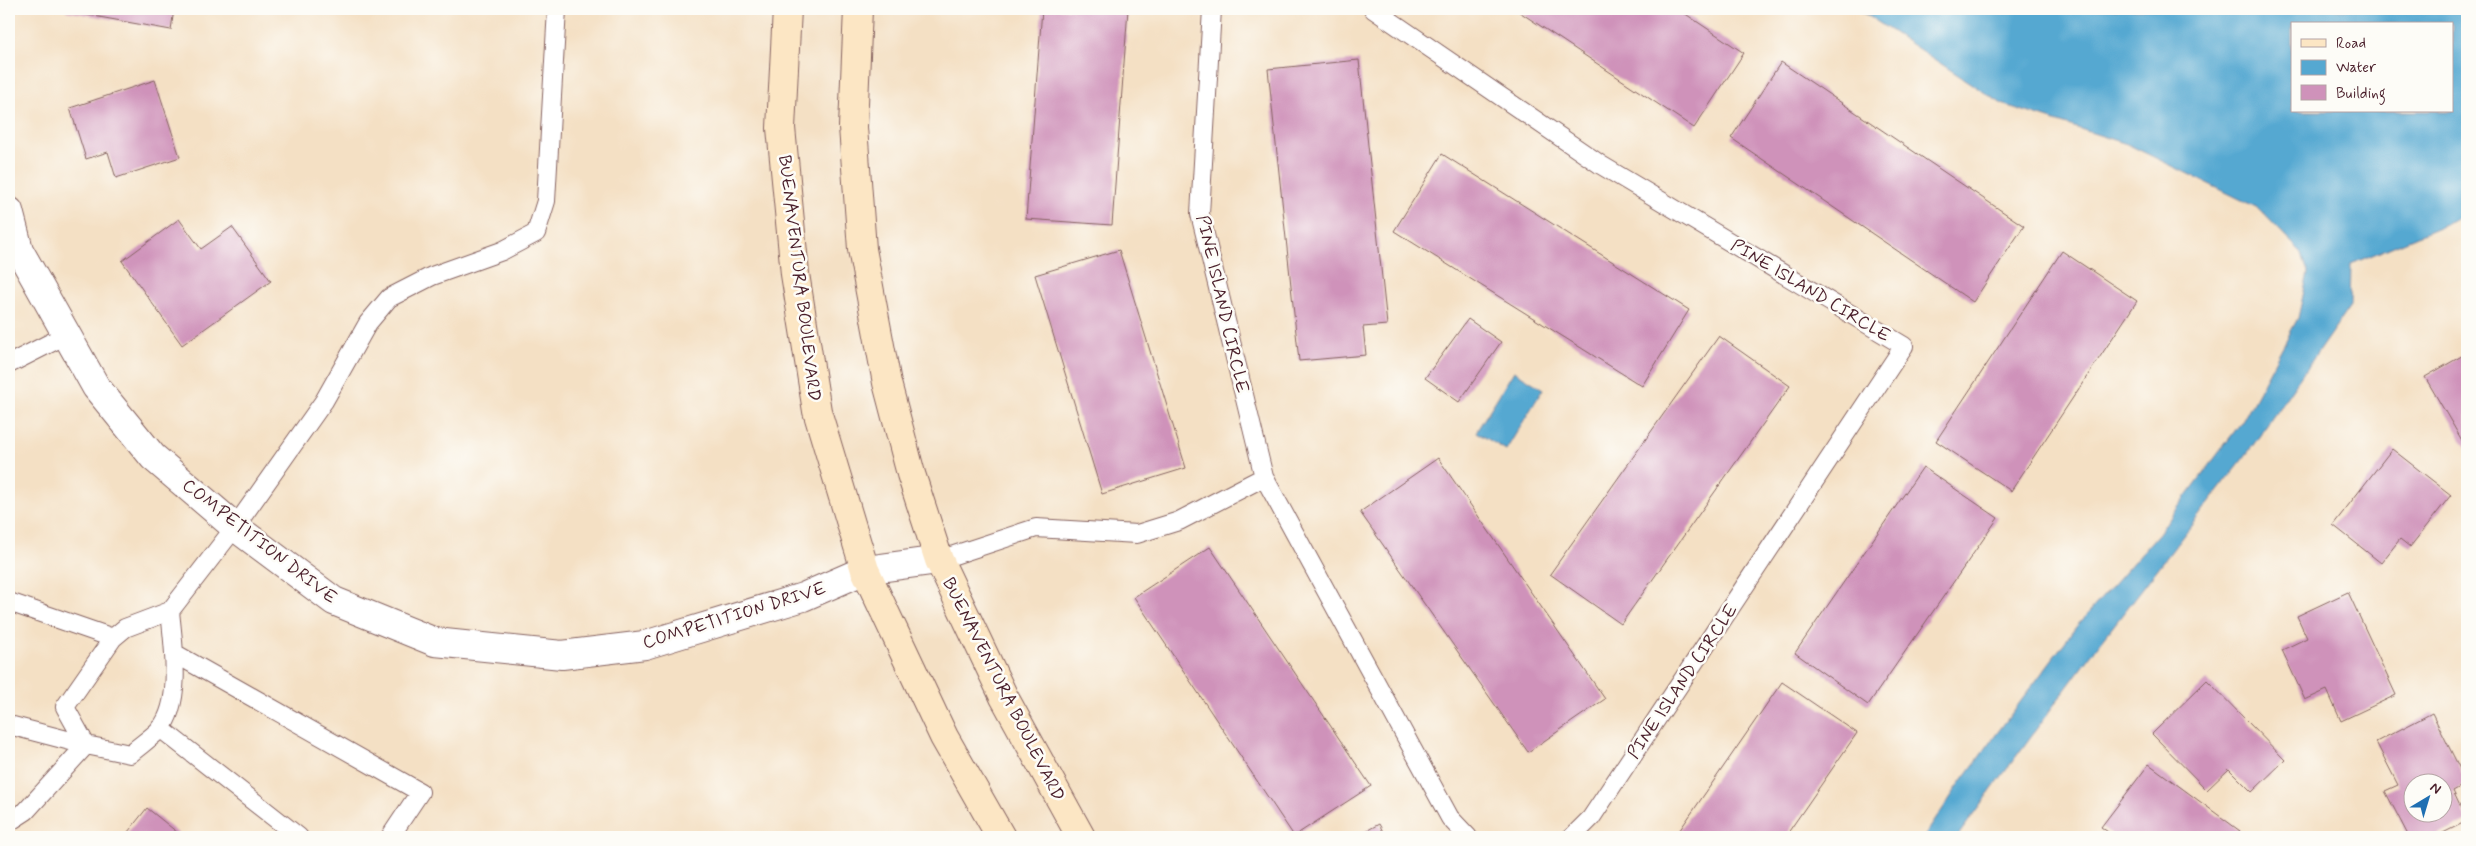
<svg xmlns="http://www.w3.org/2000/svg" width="2476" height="846" viewBox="0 0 2476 846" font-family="Mynerve,sans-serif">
<rect width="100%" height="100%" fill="#fdfcf7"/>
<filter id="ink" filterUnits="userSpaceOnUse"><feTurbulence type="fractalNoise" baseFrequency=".02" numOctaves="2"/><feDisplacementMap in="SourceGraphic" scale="10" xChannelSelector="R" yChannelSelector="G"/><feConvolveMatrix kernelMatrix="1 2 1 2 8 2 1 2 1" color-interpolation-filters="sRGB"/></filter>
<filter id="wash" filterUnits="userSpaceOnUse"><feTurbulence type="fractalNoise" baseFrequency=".0096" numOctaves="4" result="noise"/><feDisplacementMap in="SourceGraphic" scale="20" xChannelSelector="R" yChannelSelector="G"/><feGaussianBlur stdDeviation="1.12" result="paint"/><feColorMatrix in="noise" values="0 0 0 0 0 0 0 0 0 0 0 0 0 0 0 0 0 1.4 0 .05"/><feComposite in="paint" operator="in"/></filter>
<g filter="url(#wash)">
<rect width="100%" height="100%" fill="#f4e0c4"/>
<path fill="#55a8d1" stroke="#50647e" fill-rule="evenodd" d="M1858,9H2467V220L2458,219L2351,264L2350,306L2249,451L2087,660L1957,837H1924L1960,783L2076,627L2159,533L2243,420L2298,318L2308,273L2302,253L2258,208L2127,144L2002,104ZM2292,24H2452V111H2292Z
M1514,371L1543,389L1506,450L1476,432Z"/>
<g id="blocks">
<path fill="#cf92ba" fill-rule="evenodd" d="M66,9H174L171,30L66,11Z
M1042,9H1128L1112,225L1026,219Z
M1515,9H1678L1744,53L1694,128Z
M1359,60L1387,325L1363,327L1366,355L1299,361L1268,69Z
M1781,62L2024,226L1973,302L1731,138Z
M155,80L180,157L116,178L108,152L86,159L70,108Z
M1442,154L1689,310L1642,386L1394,231Z
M179,219L201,249L232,227L271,281L182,345L122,261Z
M1119,250L1186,468L1102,494L1035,275Z
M2062,251L2137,301L2011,491L1936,441Z
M1468,319L1501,342L1459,402L1425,378Z
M1719,336L1790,386L1621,624L1550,574Z
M2467,353V449L2425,377Z
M2392,449L2451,495L2410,547L2400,539L2381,563L2333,525Z
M1438,458L1605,699L1528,752L1360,512Z
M1923,467L1998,518L1868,705L1795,653Z
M1210,547L1371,786L1294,836L1134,597Z
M2348,592L2396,695L2341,721L2327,690L2305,700L2282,650L2307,638L2297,616Z
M2207,680L2285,760L2252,792L2229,769L2207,790L2152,734Z
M1782,682L1857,733L1785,837H1675Z
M2432,713L2467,783L2453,791L2467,821L2435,837H2409L2385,791L2398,785L2376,742ZM2414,784H2444V814H2414Z
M2149,764L2240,831L2235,837H2115L2101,827Z
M147,808L183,837H124Z
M1379,824L1386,837H1355Z"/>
</g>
</g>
<g filter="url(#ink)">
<use href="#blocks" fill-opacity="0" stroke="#866361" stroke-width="1"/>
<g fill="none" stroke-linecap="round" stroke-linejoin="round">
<g stroke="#866361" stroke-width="20">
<path id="lane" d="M1212,9L1200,214L1264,477L1450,818L1468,837
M1373,9L1601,165L1904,346L1591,818L1572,837
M9,364L66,335
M939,560L1036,528L1137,534L1179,521L1264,477
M9,602L113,638
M170,611C173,643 183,702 160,729C151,738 139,746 130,754L86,745L65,707L113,638L125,628L170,611L235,527L324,401L368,323L389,298L432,276L502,251L536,233L546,201L557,9
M174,653L420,792L390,837
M9,725L86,745L26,811L9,822
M160,728L299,837"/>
</g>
<g stroke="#866361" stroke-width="30">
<path id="street" d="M9,211L19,250L96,387L153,457L235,527L334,601L435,642L562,655L645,645L803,597L865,570L939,560"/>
</g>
<g stroke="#866361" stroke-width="30">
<path id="secondary" d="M787,9L781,128L795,274L817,411L865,570L944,737L1001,837
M858,9L853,127L862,249L887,383L911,474L939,560L1004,697L1081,837"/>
</g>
<use href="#lane" stroke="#fff" stroke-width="18"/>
<use href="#street" stroke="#fff" stroke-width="28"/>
<use href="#secondary" stroke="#fce6c4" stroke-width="28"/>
</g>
</g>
<g text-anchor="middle" stroke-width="5" stroke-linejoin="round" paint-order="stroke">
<g font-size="18" fill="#4a1f2b" stroke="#fdfcf7">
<text transform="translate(800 278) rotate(83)" y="6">BUENAVENTURA BOULEVARD</text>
<text transform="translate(1811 290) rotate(31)" y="6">PINE ISLAND CIRCLE</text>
<text transform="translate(1223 304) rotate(77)" y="6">PINE ISLAND CIRCLE</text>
<text transform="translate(260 541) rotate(38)" y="6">COMPETITION DRIVE</text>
<text transform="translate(734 615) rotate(-17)" y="6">COMPETITION DRIVE</text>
<text transform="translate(1682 681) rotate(-56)" y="6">PINE ISLAND CIRCLE</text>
<text transform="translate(1004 689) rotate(63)" y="6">BUENAVENTURA BOULEVARD</text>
</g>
</g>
<rect width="2476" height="846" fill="none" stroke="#fdfcf7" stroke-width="30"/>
<rect x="2291" y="22" width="162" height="90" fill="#fdfcf7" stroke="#b5a4a5"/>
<rect x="2301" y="39" width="25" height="8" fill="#fce6c4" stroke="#b5a4a5"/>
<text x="2336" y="48" font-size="15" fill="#4a1f2b">Road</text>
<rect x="2301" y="60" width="25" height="15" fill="#55a8d1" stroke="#b5a4a5"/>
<text x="2336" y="72" font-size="15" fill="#4a1f2b">Water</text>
<rect x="2301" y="85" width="25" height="15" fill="#cf92ba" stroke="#b5a4a5"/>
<text x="2336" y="98" font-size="15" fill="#4a1f2b">Building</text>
<g transform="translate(2428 798) rotate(38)"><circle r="24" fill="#fdfcf7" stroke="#b5a4a5"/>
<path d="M0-4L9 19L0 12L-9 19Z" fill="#1f6fb2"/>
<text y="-8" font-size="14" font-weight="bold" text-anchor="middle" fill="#4a1f2b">N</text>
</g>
</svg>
